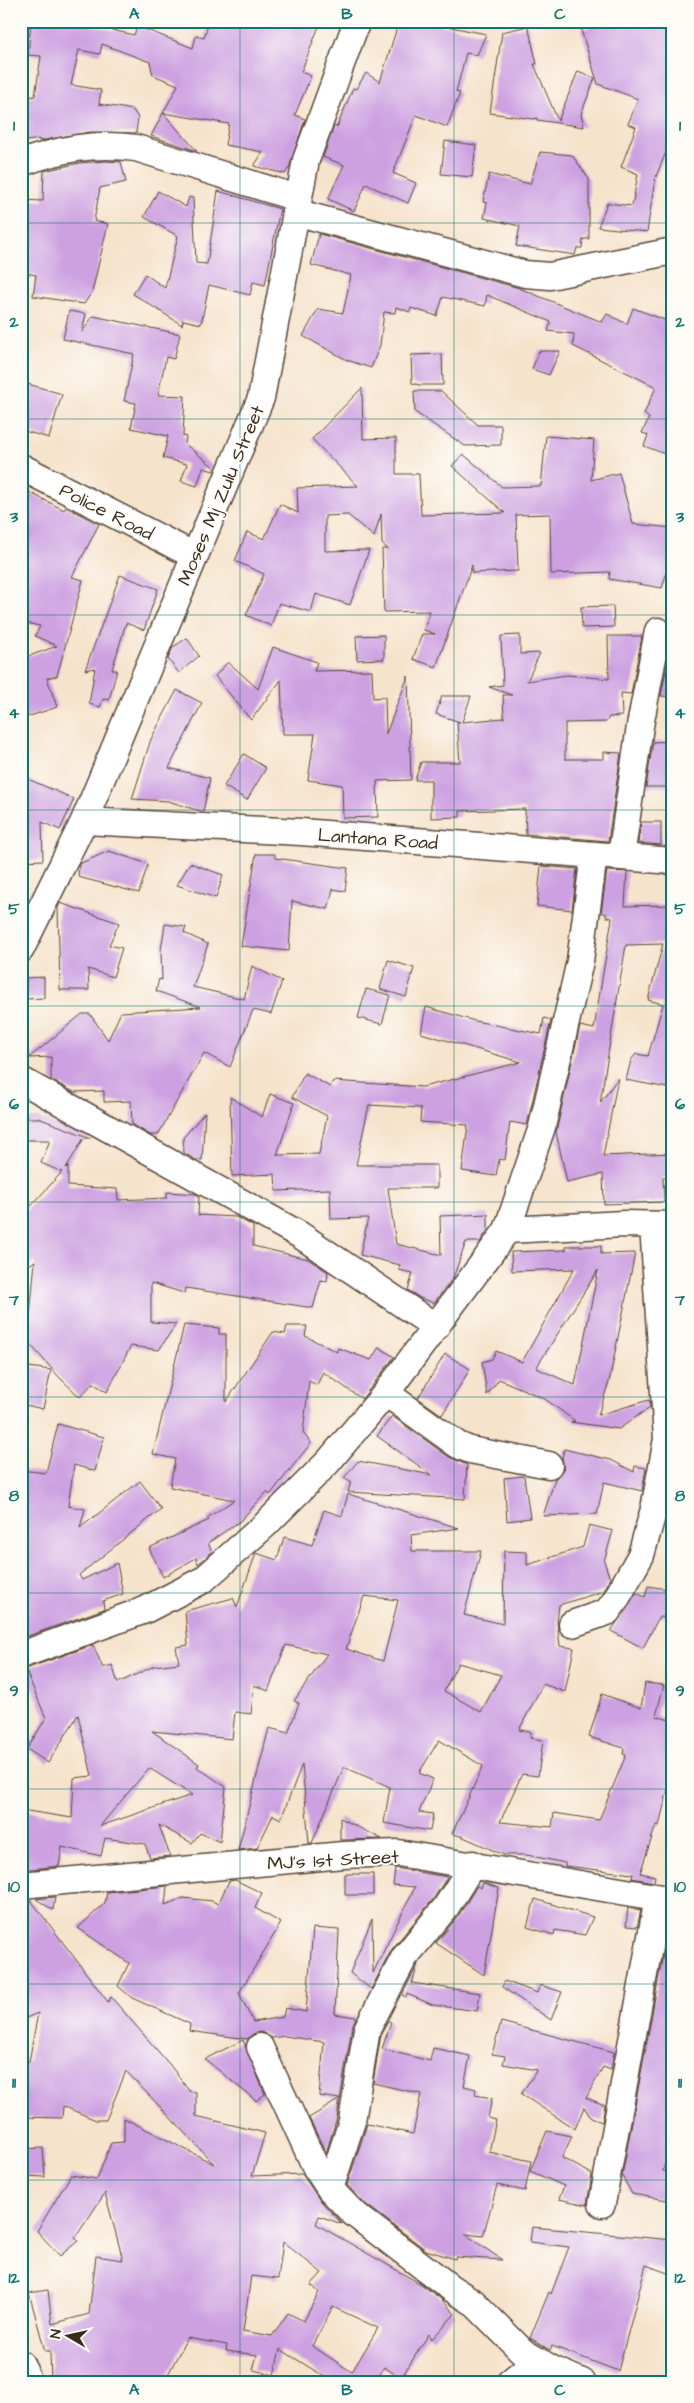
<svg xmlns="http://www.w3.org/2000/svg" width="694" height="2403" viewBox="0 0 694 2403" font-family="'Architects Daughter',sans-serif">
<rect width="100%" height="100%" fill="#fdfcf7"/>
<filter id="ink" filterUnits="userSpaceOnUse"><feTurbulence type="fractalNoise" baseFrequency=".02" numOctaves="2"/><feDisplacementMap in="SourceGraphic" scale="10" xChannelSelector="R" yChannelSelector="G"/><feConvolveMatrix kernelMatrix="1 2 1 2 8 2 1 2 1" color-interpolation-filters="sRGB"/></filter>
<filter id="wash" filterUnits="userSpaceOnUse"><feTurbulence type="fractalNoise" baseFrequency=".0096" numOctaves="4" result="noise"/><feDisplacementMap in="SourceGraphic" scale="20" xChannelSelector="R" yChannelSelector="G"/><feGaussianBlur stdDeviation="1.12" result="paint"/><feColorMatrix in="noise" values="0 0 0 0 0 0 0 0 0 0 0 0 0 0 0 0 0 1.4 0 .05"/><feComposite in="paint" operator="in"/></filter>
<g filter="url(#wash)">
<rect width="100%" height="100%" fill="#f6e3cc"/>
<g id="blocks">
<path fill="#cda1e1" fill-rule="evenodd" d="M31,21H71L134,35L137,26L193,48L196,36L204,38L209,21H321L301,72L311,76L295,115L305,119L289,168L285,174L254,166L263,152L225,145L229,124L163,113L197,151L151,136L178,85L153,75L150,62L102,44L100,54L79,50L71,85L101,90L99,104L133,110L138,118L136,133L90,132L39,141V139L21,142V98L35,96L41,56L28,55Z
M399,21H442L441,25L486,34L477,55L466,53L456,92L460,93L447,127L416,115L393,173L416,183L408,203L366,184L354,211L328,199L344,165L323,157L334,126L337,127L353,88L356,89L366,73L380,82Z
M607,21H666L673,50V135L655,179L647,232L598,227L607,203L632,206L638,174L621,167L636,127L628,124L638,99L598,84L581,30Z
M528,26L537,64H534L558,121L578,71L595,78L581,114L584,127L537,120V118L533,119L490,113L502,32Z
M445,141L476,145L472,177L441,174Z
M540,152L572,155L589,179V239H583L582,248H577L575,255L516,246L520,226L484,218L487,203L483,202L489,174L530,184Z
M106,161L121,162L126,182L100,188L94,221L108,224L92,292L84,304L33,296L36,275L21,272V200L43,201L44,171L80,163Z
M158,191L186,207L189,197L193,198L196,263L207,264L218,191L280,209L265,285L253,282L250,295L209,285L201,324L183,320L182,325L133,294L145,274L165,288L178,236L144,217Z
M319,234L519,288L602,322L607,314L627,324L633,308L673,323V443L668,455L644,446L648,435L642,433L649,418L644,414L656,387L573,346L574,334L548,331L551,322L487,295L485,306L443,297L437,316L411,308L410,312L396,307L395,313L384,312L380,345L371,368L347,360L303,336L318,309L343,313L351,275L311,265Z
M69,311L86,314L82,332L93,316L180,334L174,359L166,357L158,395L185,396L183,436L186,437L185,444L215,468L214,471L203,468L197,486L181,481L187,464L163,458L168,436L131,428L136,403L124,401L134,354L63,339Z
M539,351H560L549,375L532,369Z
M442,354L443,385H419L412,383L411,355Z
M21,382L62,394L49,438L21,430Z
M362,388L363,439L396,438V474H419L421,515L505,513L452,466L463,454L502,487L541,486L546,436L594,440L591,480L619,473L633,524L673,528V552L662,588L609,579L610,572L551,574L550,514L516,515L518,571L472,573V565L436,667L413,659L422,634H435L424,630L430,611L384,612L382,549H388L382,544L381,514L374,537L348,515L325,516V551L369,550L350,605L316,594L311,612L279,603L271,626L246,615L264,574L235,561L247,532L264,539L280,504L298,513L297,488L358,486L312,439Z
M414,391H441L478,425H501V445L465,446L415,412Z
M21,488L64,510L66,507L99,524L72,577L83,580L57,676L47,678L57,707L21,719V659L57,646L35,636L40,626L21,622Z
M120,575L158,589L144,630L126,623L112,670H117L109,700L103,699L100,707L89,704L95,668L85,670Z
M613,606L614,627L582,628L581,607Z
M384,635V659L357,660L356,636Z
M520,635V654L540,653L527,681L567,675L609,679L608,636H642L631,694L621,693L622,716L609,717L606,722L565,723V759H604V752L621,753L608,841L526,834L525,809L460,811V817L431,818V780H415L421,762H460L457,722H460L436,714L442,696H471L462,722L504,718L503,695H512L489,687L503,685L501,636Z
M673,635V697L661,696Z
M187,638L199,656L179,673L168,659L173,647Z
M273,647L317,662L314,671L372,670L373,698L385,697L386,734L408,676L411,780L377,781L378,817L343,818L342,785L308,780L315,734H283L281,680L251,720L215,676L228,662L258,689Z
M177,690L202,703L169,768L210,778L203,812L168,801L132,799L151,739Z
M673,741V787H646L653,742Z
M244,754L266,768L247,800L224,786Z
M21,776L74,799L60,830L42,822L43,860L21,861Z
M641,822H661V845L638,843Z
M109,851L148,864L139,893L78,877L79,864Z
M256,854H275V858L348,868L345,891L333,889L328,909L292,901L289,951L241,946Z
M190,863L223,875L216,898L177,885Z
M541,866L577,869L572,910L537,906Z
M607,871L627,872L625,906L673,905V1089L626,1080L631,1060L636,1054L648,1056L663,1004L648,1000L663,944L626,945L600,1103L618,1078L603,1156L673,1153V1177H663L664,1202L604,1204L603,1174L567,1182L556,1132L580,1026L594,1029L612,918L606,917V913H601Z
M60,903L119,923L109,945L122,948L113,977L88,969L89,990H60L58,908Z
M165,924L186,927L184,933L208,944L193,987L244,999L252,966L282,981L271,1014L253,1010L230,1067L204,1053L158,1135H150L132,1124L131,1101L104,1102V1091L74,1092L51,1080V1057L29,1058L82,1014H90L108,1040L121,1012L201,1007L156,991L159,979L162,980L161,950Z
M388,960L414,968L406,997L380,989Z
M44,977V998L26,999V978Z
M366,989L390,995L382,1024L358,1018Z
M426,1007L475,1021L541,1034L544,1018L551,1020L527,1125L510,1122L505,1160L499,1159L496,1176L462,1171L468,1125L420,1122L421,1108L369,1105L356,1165H437V1188H388L396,1244L441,1255L440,1216L488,1214V1230L480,1242H466L453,1278L434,1303L420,1298L408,1290L413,1273L399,1270L400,1265L360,1255L368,1218L331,1219L330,1189L276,1191L275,1174L232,1176L230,1097L262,1117L270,1094L294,1103L277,1155L319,1154L327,1116L292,1097L305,1073L330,1087L333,1081L423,1087L521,1062L421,1033Z
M205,1112L202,1160H196L184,1153L183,1138Z
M24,1118H38L91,1138H84L66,1168L68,1165V1186L117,1189L118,1200L167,1198V1192L196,1194L199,1196L198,1215L236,1217L253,1226V1246L308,1259L328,1272L327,1281L321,1280L313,1308L186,1288L184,1293L151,1283V1322L176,1324L159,1350L131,1346L107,1392L93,1383L80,1397L60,1378L21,1334L29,1327L35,1261L21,1271V1217L62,1172L41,1163L50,1140H24Z
M566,1246H601V1254L635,1253L609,1382L598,1415L649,1400L650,1407L619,1429L571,1422L575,1421L545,1399L499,1379L487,1395L482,1362L492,1359L496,1351L522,1362L574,1269L512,1271L511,1252L566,1250ZM598,1270L575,1385L536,1368Z
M184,1325L219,1328V1334H226V1402L273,1332L285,1334L287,1326H307L305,1336L337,1352L338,1348L371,1360L379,1347L394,1357L362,1399L323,1372L317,1385L309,1381L303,1433L311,1443L270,1495L267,1492L240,1521L208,1543L212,1552L198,1564L196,1558L163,1577L149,1548L209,1520L207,1518L234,1500L170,1487L175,1459L153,1454Z
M445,1354L470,1369L442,1415L418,1398Z
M21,1366L51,1370L43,1409L21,1404Z
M392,1416L449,1457L467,1465L465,1499L348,1492L351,1481L344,1478L358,1461L432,1475L377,1436Z
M58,1424L104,1437L95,1471L74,1465L68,1506L85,1509L80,1528L140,1481L161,1509L79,1575L82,1580L117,1563L123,1594L103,1601L104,1609L28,1636H21V1470L46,1473Z
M564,1449L611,1460L634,1472L635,1466L646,1468L642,1491L604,1482L597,1514L543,1516L555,1479L564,1468L562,1458Z
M524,1476L530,1518L507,1521L504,1478Z
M348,1494L459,1528L411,1535L412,1551H481L464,1615L503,1624L504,1551L527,1552V1565L583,1547L589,1525L613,1531L604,1561L610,1579L604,1591L559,1605L557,1622L560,1646L574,1648L565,1692L543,1684L519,1730L531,1732L530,1738L543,1740L538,1776L522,1774L500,1822L552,1827L554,1813L599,1820L626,1755L623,1754L624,1748L589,1737L602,1694L641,1708L645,1683L664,1685L656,1716L673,1721V1781L670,1780L659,1826L656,1825L640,1873L655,1876L654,1882L632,1878L633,1874L565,1866V1863L527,1855H504L461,1836L452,1834L483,1766L439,1740L419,1773L433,1779L419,1812L433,1814L430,1831L384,1823L390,1787L344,1767L312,1843H309L302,1764L281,1819L273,1815L257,1848L238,1850L269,1728L288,1733L299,1703L294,1701L327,1654L286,1645L268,1691L254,1685L251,1714L235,1712L232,1739L152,1731L199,1764L197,1767L226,1787L220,1842L200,1833L192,1843L159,1825L170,1856L150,1858L145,1844L105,1838L101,1856L62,1847L59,1866L21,1870V1810L72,1818L74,1778L92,1776L78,1715L48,1763L27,1749L46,1718L25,1669L93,1645L103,1668L112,1665L118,1683L154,1666L179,1663L176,1647L188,1645L185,1611L233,1598L237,1607L256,1553L277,1560L284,1537L312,1545L324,1510L342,1516ZM364,1596L398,1600L383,1661L346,1649ZM458,1663L501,1675L481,1712L444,1691ZM149,1768L192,1795L100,1826Z
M648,1586L673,1590V1618L659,1617L643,1648L611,1631L636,1593L645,1597Z
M340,1818L382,1839L340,1840Z
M395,1868L447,1877L434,1898L392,1949L371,1989L350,1973L372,1919L373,1973L415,1887L393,1885Z
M345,1874H373V1895H345Z
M235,1880L262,1893L255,1908L281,1923L239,1993L253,2022L283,2017L285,2008L306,2012L313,1928L339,1930L335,2014L356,2017L352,2027L337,2117L326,2153L309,2118L340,2099L319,2096L324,2042L285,2036L272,2038L261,2032L253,2034L247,2039L189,2031L190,2024L132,1998L118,1986L129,1963L78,1928L105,1903L107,1892L167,1886L165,1905L183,1898L212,1901L218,1904L229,1881Z
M483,1883L499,1888L484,1975L436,1943L459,1915L477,1886L481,1888Z
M55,1897L53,1910L36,1899Z
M30,1899L108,2002L111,1997L170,2065L189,2091L196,2092V2116L265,2133L252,2176L302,2174L319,2199L342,2224L319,2216L316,2224L421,2284L441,2299L455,2314L432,2339L429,2334L401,2378L384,2367L375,2382H333L280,2349L274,2375L253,2370L257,2355L226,2351L227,2345L187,2338L164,2382H51L50,2351H45L29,2293L48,2290L52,2324L89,2314L96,2256L123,2260L105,2193L75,2238L78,2241L60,2256L37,2231L71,2175L97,2179L111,2143L124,2142V2118L214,2164L126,2071L106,2120H96L63,2106L62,2118L21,2117V2062H29L38,2013L21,2020V1900ZM283,2242L322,2273L311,2285L319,2292L304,2321L288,2313L272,2336L243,2331L251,2276L278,2279ZM333,2307L378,2328L352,2372L312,2346Z
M535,1899L593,1917L585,1935L555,1930L554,1935L527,1927Z
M628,1908L641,1910L637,1927L626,1926Z
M666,1938L673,1939V2088L668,2121L673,2122V2130L663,2171L673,2172V2201L632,2194L622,2176Z
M418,1964L412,1983L480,1993L477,2011L433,2005L407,1994L406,1997L402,1995Z
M505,1981L537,1993L540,1985L562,1992L551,2020L502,1987Z
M388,2022H391L382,2049L430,2061L433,2048L470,2056L464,2086L476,2089L475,2095L492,2098L488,2118L496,2120L489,2152L531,2161L525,2191L497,2185L483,2236L465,2234L502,2260L456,2257L455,2259L426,2250L363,2202L347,2185L367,2124L413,2134L421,2094L373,2083L381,2034Z
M501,2022L614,2052L611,2070L603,2067L586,2098L605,2105L602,2122L591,2118L584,2107L575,2129L521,2094L537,2070L503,2064L505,2056L492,2054Z
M243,2040L265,2094L256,2101L205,2059Z
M547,2131L572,2136L562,2158L592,2174L587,2205L559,2199L564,2186L530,2171Z
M43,2148L45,2177L24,2176L22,2149Z
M532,2227L673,2240V2275L646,2265L618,2371L552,2346L550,2350L530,2338L549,2292L551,2294L569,2247L530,2242Z"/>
</g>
</g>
<g filter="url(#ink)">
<use href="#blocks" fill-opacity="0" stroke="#574638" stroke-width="1"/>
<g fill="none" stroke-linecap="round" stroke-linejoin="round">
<g stroke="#574638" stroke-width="29">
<path id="minor" d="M21,163C61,149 93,142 136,148L297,198
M295,212L525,274L550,276L673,251
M21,467L193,555
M84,821L301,832L673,861
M621,857L640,726L658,631
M21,949L84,821L261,398L306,160L357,21
M21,1080L300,1235L436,1327
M507,1230L624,1224L673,1225
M386,1393L458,1445L470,1450L549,1465
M572,1624L607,1612L615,1601L641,1555L654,1509L667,1439L653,1225
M21,1655L145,1610L203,1580L265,1525L328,1462L386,1393L486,1259L507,1230L542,1127L580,961L594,855
M473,1864L446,1907L404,1958L367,2029L352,2121L330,2189L353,2213L451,2288L473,2302L523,2352L552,2369L582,2382
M21,1885L343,1855L398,1853L673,1900
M260,2047L316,2168L330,2189
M602,2204L658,1898
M21,2364L29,2382
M510,2382L537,2360"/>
</g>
<use href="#minor" stroke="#fff" stroke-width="26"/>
</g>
</g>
<path fill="none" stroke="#0f766e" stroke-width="1" stroke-opacity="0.55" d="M240,21V2382M454,21V2382M21,223H673M21,419H673M21,615H673M21,810H673M21,1006H673M21,1202H673M21,1397H673M21,1593H673M21,1789H673M21,1984H673M21,2180H673"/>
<g text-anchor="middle" stroke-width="4" stroke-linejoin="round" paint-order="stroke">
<g font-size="19" fill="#3b2a1e" stroke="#fdfcf7">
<text transform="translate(220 495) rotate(-67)" y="7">Moses Mj Zulu Street</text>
<text transform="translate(107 511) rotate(27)" y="7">Police Road</text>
<text transform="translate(378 838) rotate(4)" y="7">Lantana Road</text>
<text transform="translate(333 1859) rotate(-3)" y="7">MJ’s 1st Street</text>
</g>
</g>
<rect width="694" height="2403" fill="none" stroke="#fdfcf7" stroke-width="55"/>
<g transform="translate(68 2336) rotate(279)" stroke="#fdfcf7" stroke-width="4" paint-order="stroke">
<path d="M0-4L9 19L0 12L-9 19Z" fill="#3b2a1e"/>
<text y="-8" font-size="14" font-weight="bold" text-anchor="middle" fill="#3b2a1e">N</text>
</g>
<rect x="28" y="28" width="638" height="2348" fill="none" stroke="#0f766e" stroke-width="2"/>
<g font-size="16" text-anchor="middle" font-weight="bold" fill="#0f766e">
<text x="134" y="19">A</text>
<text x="347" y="19">B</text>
<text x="560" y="19">C</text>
<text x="14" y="131">1</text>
<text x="680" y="131">1</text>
<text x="14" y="327">2</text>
<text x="680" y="327">2</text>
<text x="14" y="522">3</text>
<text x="680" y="522">3</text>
<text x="14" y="718">4</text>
<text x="680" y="718">4</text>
<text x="14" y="914">5</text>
<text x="680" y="914">5</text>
<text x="14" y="1109">6</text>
<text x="680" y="1109">6</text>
<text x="14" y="1305">7</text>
<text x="680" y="1305">7</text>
<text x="14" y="1501">8</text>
<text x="680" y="1501">8</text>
<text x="14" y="1696">9</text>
<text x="680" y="1696">9</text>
<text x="14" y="1892">10</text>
<text x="680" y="1892">10</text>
<text x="14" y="2088">11</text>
<text x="680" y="2088">11</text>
<text x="14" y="2283">12</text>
<text x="680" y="2283">12</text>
<text x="134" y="2395">A</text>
<text x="347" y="2395">B</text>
<text x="560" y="2395">C</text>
</g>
</svg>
